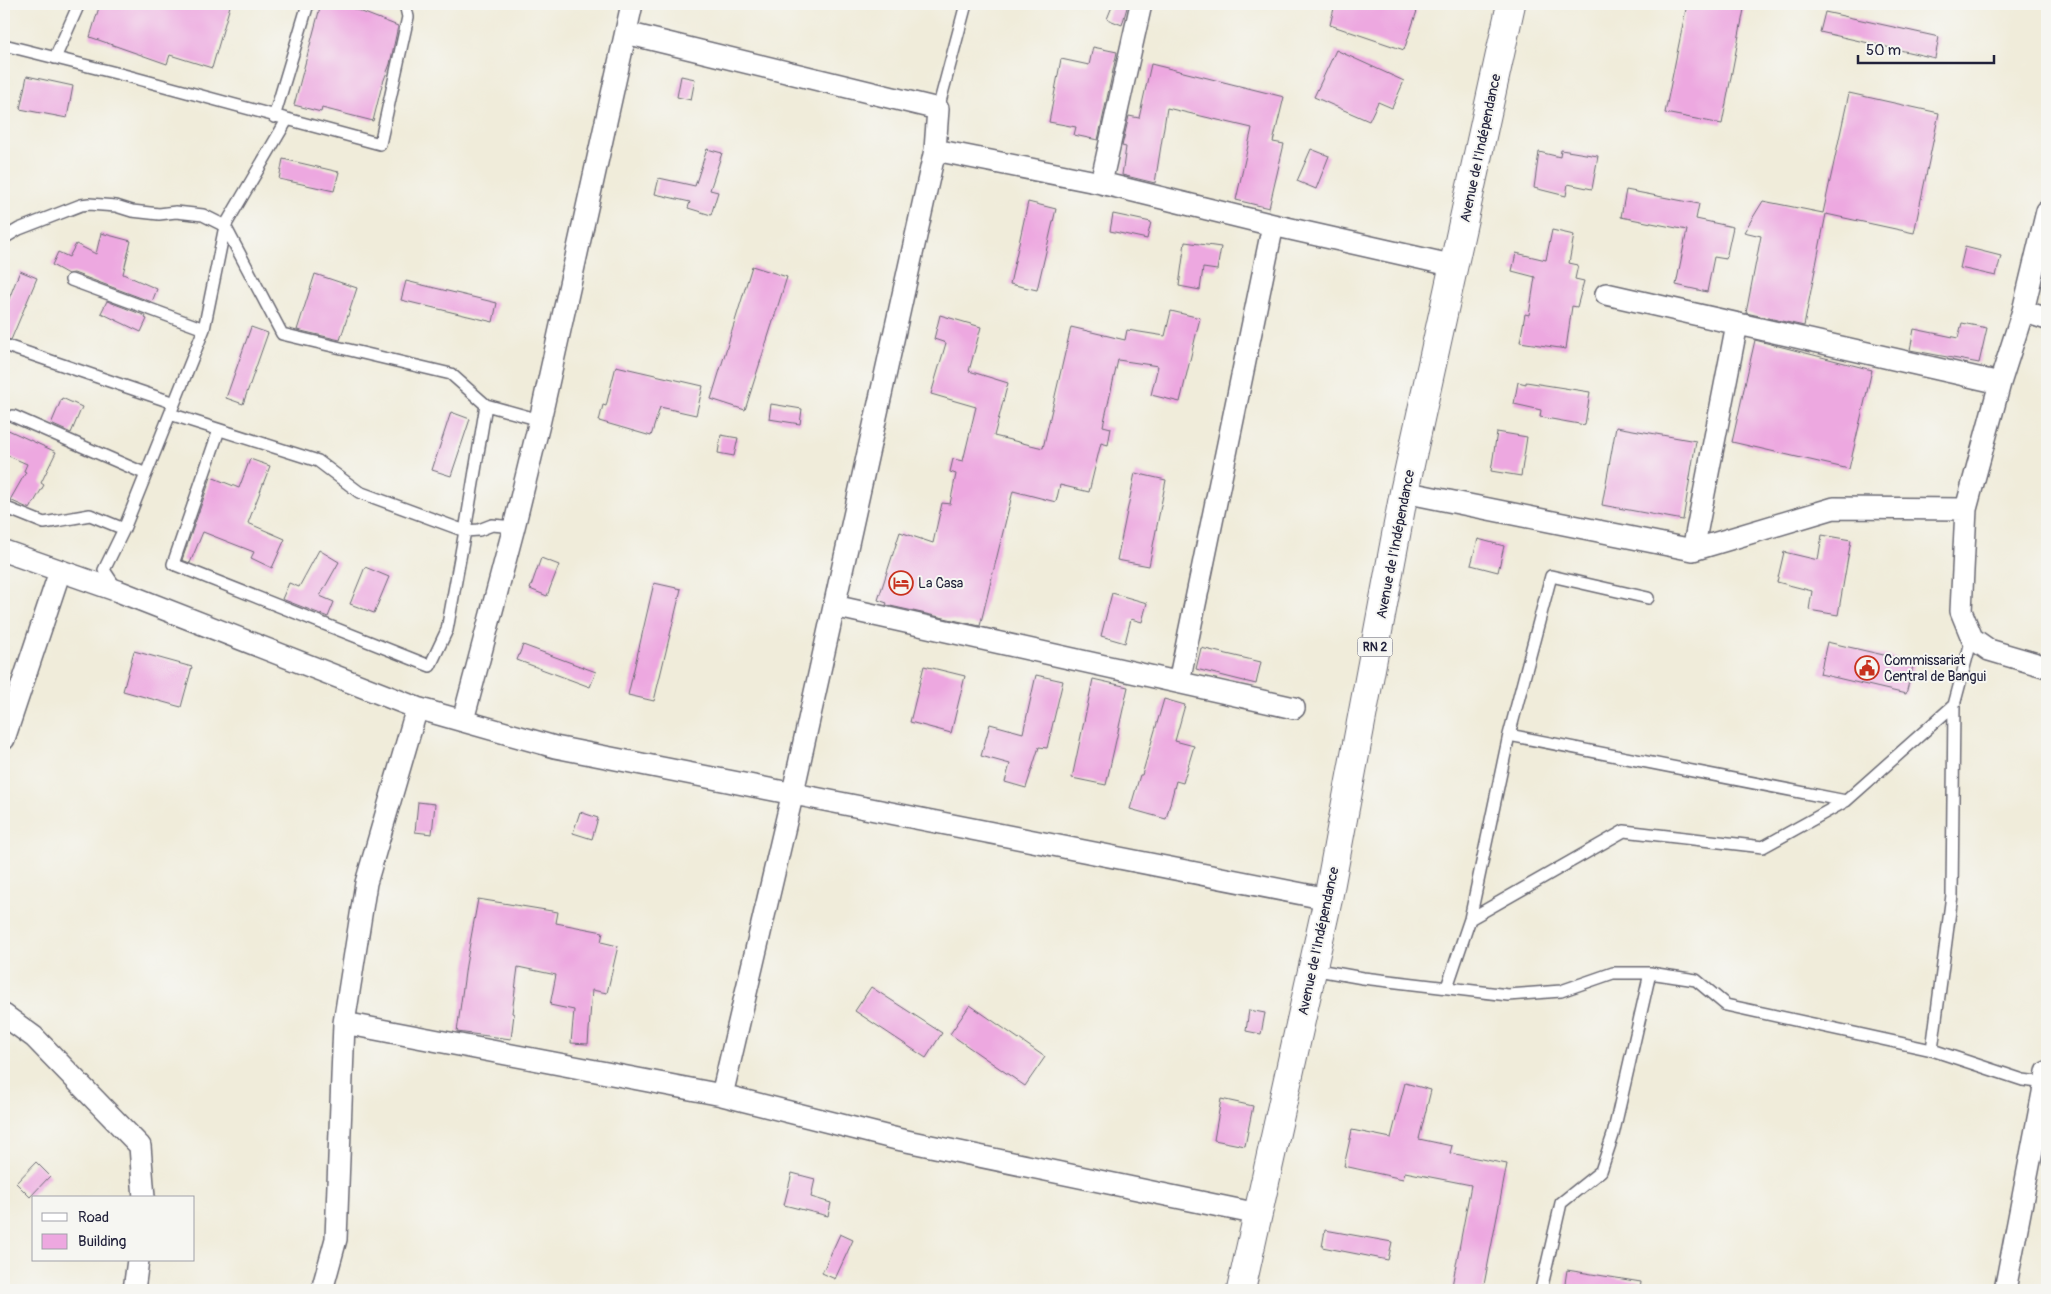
<svg xmlns="http://www.w3.org/2000/svg" width="2051" height="1294" viewBox="0 0 2051 1294" font-family="Pangolin,sans-serif">
<rect width="100%" height="100%" fill="#f6f6f2"/>
<filter id="ink" filterUnits="userSpaceOnUse"><feTurbulence type="fractalNoise" baseFrequency=".02" numOctaves="2"/><feDisplacementMap in="SourceGraphic" scale="10" xChannelSelector="R" yChannelSelector="G"/><feConvolveMatrix kernelMatrix="1 2 1 2 8 2 1 2 1" color-interpolation-filters="sRGB"/></filter>
<filter id="wash" filterUnits="userSpaceOnUse"><feTurbulence type="fractalNoise" baseFrequency=".0096" numOctaves="4" result="noise"/><feDisplacementMap in="SourceGraphic" scale="20" xChannelSelector="R" yChannelSelector="G"/><feGaussianBlur stdDeviation="1.12" result="paint"/><feColorMatrix in="noise" values="0 0 0 0 0 0 0 0 0 0 0 0 0 0 0 0 0 1.4 0 .05"/><feComposite in="paint" operator="in"/></filter>
<g filter="url(#wash)">
<rect width="100%" height="100%" fill="#f0ecda"/>
<g id="blocks">
<path fill="#eda8e0" d="M100,4H223L230,6L212,68L170,55L167,64L90,37Z
M321,4H350L349,7L398,26L390,64L382,85L373,121L322,108L321,112L294,105Z
M1113,4H1128L1122,25L1107,19Z
M1335,4H1396L1417,11L1404,50L1330,25Z
M1687,4H1745L1722,124L1665,113Z
M1825,12L1939,37L1935,58L1820,32Z
M1093,47L1117,52L1098,140L1074,135L1076,127L1049,122L1061,59L1089,65Z
M1336,50L1404,81L1392,108L1378,102L1369,121L1314,97Z
M1151,64L1284,97L1273,142L1284,144L1269,208L1236,200L1252,128L1167,108L1155,183L1122,175L1126,147L1122,146L1129,116L1139,118Z
M27,76L73,86L67,118L20,109Z
M681,76L695,79L691,100L677,97Z
M1849,93L1939,113L1914,233L1826,214L1804,326L1746,313L1761,236L1744,232L1763,201L1823,213Z
M707,149L722,153L710,190L718,192L711,215L688,208L690,202L655,194L659,178L695,186Z
M1311,149L1329,156L1316,189L1297,181Z
M1561,150L1598,156L1592,189L1568,184L1566,196L1534,188L1539,152L1560,157Z
M283,159L339,172L334,191L279,179Z
M1626,190L1699,204L1696,219L1733,227L1726,259L1714,257L1707,292L1676,285L1687,230L1621,217Z
M1028,202L1056,209L1037,290L1010,284Z
M1113,214L1151,222L1147,239L1110,231Z
M1552,230L1574,235L1569,263L1578,265L1575,279L1584,281L1577,307L1572,306L1566,349L1520,342L1525,314L1529,315L1535,277L1512,271L1516,253L1546,260Z
M101,233L131,241L123,274L157,289L152,302L74,273L68,274L52,265L58,252L69,257L76,244L96,254Z
M1185,242L1221,247L1217,270L1203,268L1200,290L1179,286Z
M1965,247L2001,256L1996,276L1960,268Z
M752,266L787,277L745,410L711,399Z
M20,271L37,278L11,340L4,338V311Z
M315,274L357,288L340,340L297,330Z
M406,281L497,303L493,322L401,300Z
M107,301L146,316L145,318L147,319L141,332L101,313Z
M1171,311L1200,318L1180,402L1151,395L1158,366L1118,360L1103,426L1111,428L1108,445L1101,443L1089,492L1060,485L1056,502L1013,491L980,626L886,605L887,603L878,600L900,532L933,543L942,503L950,504L956,474L950,472L953,459L963,461L976,407L931,394L946,343L934,339L940,315L981,327L969,371L1008,383L994,436L1043,448L1071,327L1125,340L1127,330L1165,336Z
M1962,323L1987,328L1979,363L1910,350L1914,329L1958,338Z
M251,327L268,333L243,404L226,398Z
M1755,340L1872,370L1849,469L1732,442Z
M616,366L703,386L696,415L660,407L651,436L599,421L603,405L606,406Z
M1518,382L1526,384V382L1590,392L1585,425L1540,417L1541,410L1514,404Z
M62,398L82,407L71,433L51,424Z
M771,404L802,409L800,424L769,419Z
M451,412L470,419L451,476L432,470Z
M1616,427L1696,441L1683,520L1602,505Z
M4,428L56,452L41,483L44,485L30,509L10,500L26,472L24,471L27,464L4,454Z
M1497,432L1527,437L1521,476L1491,471Z
M721,435L738,438L734,456L718,453Z
M250,459L270,466L248,523L285,539L272,568L251,558L254,552L203,532L190,563L182,560L211,477L239,488Z
M1135,473L1166,480L1149,566L1117,560Z
M1822,535L1851,540L1838,615L1809,610L1812,591L1777,582L1784,552L1818,560Z
M1478,539L1504,546L1498,572L1471,565Z
M319,550L339,562L320,596L334,602L328,617L282,599L289,583L299,587Z
M541,558L559,565L547,596L530,589Z
M365,567L389,577L374,613L350,604Z
M654,583L681,589L654,701L628,695Z
M1112,593L1147,603L1142,622L1131,619L1125,643L1101,636Z
M1827,642L1914,662L1906,694L1820,674Z
M523,645L596,672L590,687L517,660Z
M1201,648L1261,662L1256,684L1196,669Z
M134,651L192,667L181,707L123,691Z
M924,666L965,676L951,733L910,722Z
M1036,675L1063,681L1047,748L1039,747L1026,788L1005,782L1010,764L981,756L990,724L1023,733Z
M1093,679L1128,687L1106,785L1072,778Z
M1164,699L1185,705L1175,741L1194,746L1183,783L1176,781L1166,819L1130,809L1140,775H1142Z
M418,802L435,804L432,834L415,832Z
M580,812L598,818L592,839L573,833Z
M478,899L558,912L556,923L603,932L601,942L618,946L607,993L592,990L588,1044L571,1043L574,1010L550,1005L556,975L518,967L512,1013L514,1014L511,1039L457,1032L466,965Z
M871,987L942,1033L926,1058L855,1011Z
M970,1005L1045,1057L1025,1086L950,1034Z
M1249,1010L1265,1013L1261,1034L1246,1031Z
M1405,1083L1431,1090L1419,1139L1452,1146L1450,1153L1507,1164L1483,1290L1452,1286L1471,1185L1405,1172L1403,1179L1344,1166L1352,1130L1391,1138Z
M1221,1099L1253,1106L1245,1146L1214,1140Z
M36,1162L50,1176L30,1197L16,1183Z
M792,1173L815,1179L811,1197L831,1203L828,1216L784,1205Z
M1325,1230L1392,1242L1388,1260L1322,1247Z
M840,1234L853,1240L835,1279L822,1273Z
M1567,1270L1641,1282L1640,1290H1564Z"/>
</g>
</g>
<g filter="url(#ink)">
<use href="#blocks" fill-opacity="0" stroke="#6a6973" stroke-width="1"/>
<g fill="none" stroke-linecap="round" stroke-linejoin="round">
<g stroke="#6a6973" stroke-width="14">
<path id="service" d="M4,45L120,74L380,144L408,17L405,4
M55,58L79,4
M938,109L966,4
M274,117L308,4
M4,238L19,229L81,205L89,204L116,206L132,211L159,214L176,212L203,215L225,226L282,334L451,374L486,405L540,420
M71,280L204,329
M4,345L174,403
M170,414L318,461L359,492L465,531L479,530L492,525L514,527
M13,416L146,474
M219,430L173,564L430,666L447,630L465,531L486,405
M4,507L44,523L90,515L124,529
M116,588L104,570L124,529L204,329L225,226L287,120
M1509,735L1846,801
M1470,919L1624,831L1763,847L1846,801L1954,705
M1312,969L1363,978L1508,995L1561,991L1613,973H1650L1696,980L1726,1005L1932,1050L2023,1080L2045,1083
M1447,987L1470,919L1509,735L1551,576L1648,598
M1932,1050L1952,895L1954,705L1972,638
M1541,1290L1561,1203L1601,1171L1613,1135L1650,973"/>
</g>
<g stroke="#6a6973" stroke-width="24">
<path id="minor" d="M626,33L938,109L935,150L793,792L722,1095
M935,150L1101,183L1273,225L1455,266
M1101,183L1141,4
M2047,211L2023,311L2000,383L1966,509L1961,611L1972,638L1989,650L2047,667
M1606,294L2000,383
M2023,311L2047,319
M1404,492L1693,550L1834,508L1966,509
M1693,550L1737,324
M4,551L118,591L417,708L555,747L1328,899
M834,606L1294,708
M1179,682L1273,225
M463,720L514,527L540,420L632,4
M4,739L60,571
M4,1015L34,1037L140,1146L144,1198
M344,1023L722,1095L897,1139L1258,1214
M134,1290L138,1260
M322,1290L336,1239L344,1023L366,883L417,708
M2005,1290L2047,1072"/>
</g>
<g stroke="#6a6973" stroke-width="30">
<path id="primary" d="M1241,1290L1328,899L1404,492L1511,4"/>
</g>
<use href="#service" stroke="#fff" stroke-width="11"/>
<use href="#minor" stroke="#fff" stroke-width="21"/>
<use href="#primary" stroke="#fff" stroke-width="28"/>
</g>
</g>
<defs>
<g id="hotel-ring" transform="scale(1.25)"><circle r="9.5" fill="#f6f6f2" stroke="#c8321e" stroke-width="1.5"/><path d="M-6-4.5h1.5V1H6V5H4.5V3h-9V5H-6ZM-4 0a1.8 1.8 0 1 1 3.6 0ZM.5 0V-2.5h3Q6-2.5 6 0Z" fill="#c8321e"/></g>
<g id="civic-ring" transform="scale(1.25)"><circle r="9.5" fill="#f6f6f2" stroke="#c8321e" stroke-width="1.5"/><path d="M-.6-6.5H3V-4.5H.6V-3L4-1V1h2V6H-6V1h2V-1L-.6-3ZM-1.2 2.5V6h2.4V2.5Z" fill="#c8321e"/></g>
</defs>
<g fill-rule="evenodd">
<use href="#hotel-ring" x="901" y="583"/>
<use href="#civic-ring" x="1867" y="668"/>
</g>
<g text-anchor="middle" stroke-width="4" stroke-linejoin="round" paint-order="stroke">
<rect fill="#f6f6f2" stroke="#626272" stroke-width="1" x="1357.5" y="637.5" width="35" height="19" rx="4"/>
<g font-size="12" font-weight="bold" fill="#22223b">
<text x="1375" y="651">RN 2</text>
</g>
<g font-size="14" fill="#22223b" stroke="#f6f6f2">
<text transform="translate(1480 148) rotate(-78)" y="5">Avenue de l'Indépendance</text>
<text transform="translate(1395 544) rotate(-79)" y="5">Avenue de l'Indépendance</text>
<text transform="translate(1318 941) rotate(-78)" y="5">Avenue de l'Indépendance</text>
</g>
<g font-size="14" fill="#22223b" stroke="#f6f6f2" text-anchor="start">
<text x="918" y="588">La Casa</text>
<text x="1884" y="665">Commissariat<tspan x="1884" dy="16">Central de Bangui</tspan></text>
</g>
</g>
<rect width="2051" height="1294" fill="none" stroke="#f6f6f2" stroke-width="20"/>
<rect x="32" y="1196" width="162" height="65" fill="#f6f6f2" stroke="#a1a1a9"/>
<rect x="42" y="1213" width="25" height="8" fill="#ffffff" stroke="#a1a1a9"/>
<text x="78" y="1222" font-size="15" fill="#22223b">Road</text>
<rect x="42" y="1234" width="25" height="15" fill="#eda8e0" stroke="#a1a1a9"/>
<text x="78" y="1246" font-size="15" fill="#22223b">Building</text>
<path d="M1858 55v8h136v-8" fill="none" stroke="#22223b" stroke-width="2.5"/>
<text x="1866" y="55" font-size="15" fill="#22223b" stroke="#f6f6f2" stroke-width="4" paint-order="stroke">50 m</text>
</svg>
